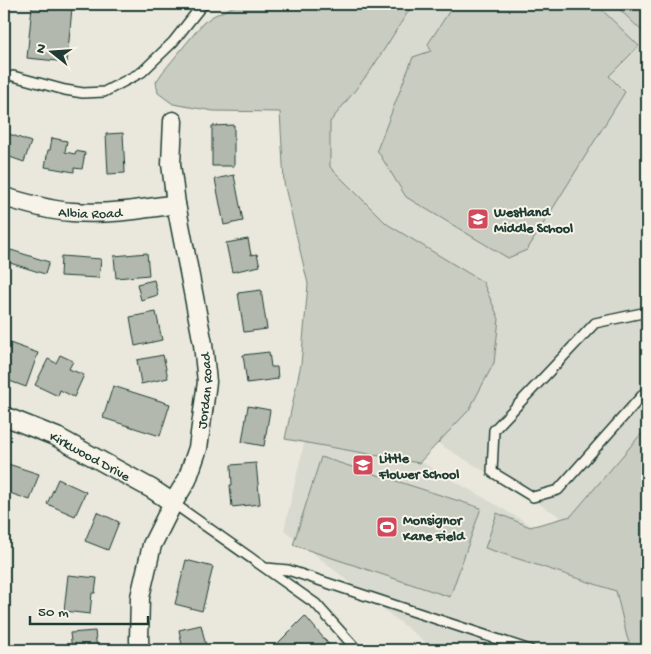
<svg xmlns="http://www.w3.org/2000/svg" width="651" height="654" viewBox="0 0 651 654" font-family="'Gochi Hand',sans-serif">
<rect width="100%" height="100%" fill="#eae8dd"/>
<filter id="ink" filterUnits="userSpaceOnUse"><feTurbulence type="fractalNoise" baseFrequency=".02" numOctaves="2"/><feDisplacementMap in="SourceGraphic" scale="10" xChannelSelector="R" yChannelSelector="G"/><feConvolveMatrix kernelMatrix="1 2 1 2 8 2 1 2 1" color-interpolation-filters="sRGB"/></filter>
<g filter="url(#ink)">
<path fill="#d9dacf" d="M325,4H647V550L619,552L336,382Z
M314,400L647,592V650H435L284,530Z"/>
<path fill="#c8ccc1" stroke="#74847a" d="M239,4H413L371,70L330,122V167L387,224L483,282L499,319L494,363L469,410L419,463L285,439L301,364L308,284L284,183L280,112L213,111L173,104L158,93L156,82L162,73L203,23L213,16Z
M454,4H596L639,46L609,76L625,92L527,250L508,258L406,197L377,150L413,57L431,51L428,44Z
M614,4H647V36Z
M647,427V650H632L627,637L616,591L485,548L497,513L530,527L571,516Z
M321,457L481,508L450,597L293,545Z"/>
<path fill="#b2b8ae" stroke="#1f3d34" d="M14,4H87L86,10L72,8L67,62L27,58L32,6Z
M234,125V166H212V126Z
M4,132L31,142L24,162L4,155Z
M123,133L125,173L108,174L106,134Z
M52,138L67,141L65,152L75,154L76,151L85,153L82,169L74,168V172L45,167L48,150H50Z
M234,175L243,221L224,225L215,179Z
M248,239L251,255L257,254L260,266L232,272L226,243Z
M11,250L49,262L45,274L7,262Z
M147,253L149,275L116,278L114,256Z
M61,256L101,259L99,278L60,276Z
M154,280L158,295L141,300L137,284Z
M261,290L267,329L244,332L238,293Z
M156,312L162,340L135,346L130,317Z
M4,341L38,353L26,387L4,379Z
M269,352L271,367H277L278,379L247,383L243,355Z
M60,355L73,361L69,369L84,375L74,397L60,390L58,396L35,385L48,359L56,363Z
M163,355L168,378L141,384L137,360Z
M113,386L170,404L160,436L103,418Z
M248,406L270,410L264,446L242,442Z
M256,463L260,504L232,507L230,485H232L231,465Z
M8,464L39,474L30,500L4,491V478Z
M58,479L86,492L75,516L47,504Z
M97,512L119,522L108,550L85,541Z
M186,560L213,567L202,611L175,604Z
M68,575L97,578L95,593H92L90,614L64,611Z
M305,616L331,647L327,650H271Z
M201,625L207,650H183L179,630Z
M95,631L97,650H72L70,633Z"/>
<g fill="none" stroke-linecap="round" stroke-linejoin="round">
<g stroke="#1f3d34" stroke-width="12">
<path id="lane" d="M13,76L65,90L83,93L104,92L142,72L173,42L203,4
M647,312L595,323L494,430L492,472L533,497L558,490L647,390
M173,503L316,604L357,650
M266,568L288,570L530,650"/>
</g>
<g stroke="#1f3d34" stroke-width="21">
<g id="street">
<path id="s1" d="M4,197C25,203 50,211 72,212C107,215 142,209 176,204"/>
<path id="s2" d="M4,416L57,437L152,489L173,503"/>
<path id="s3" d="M140,650L139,640L140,597L152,545L173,503L187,480L198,448L207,382L203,344L176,204L171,164L173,121"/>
</g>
</g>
<use href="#lane" stroke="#f7f3e8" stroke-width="9"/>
<use href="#street" stroke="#f7f3e8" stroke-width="18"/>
</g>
</g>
<defs>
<g id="school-square" transform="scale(1.125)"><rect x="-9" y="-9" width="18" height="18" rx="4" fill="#d1495b" stroke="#f7f3e8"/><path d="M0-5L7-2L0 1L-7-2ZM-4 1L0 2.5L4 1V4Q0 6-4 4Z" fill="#fff"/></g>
<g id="stadium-square" transform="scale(1.125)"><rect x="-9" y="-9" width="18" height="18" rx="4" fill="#d1495b" stroke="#f7f3e8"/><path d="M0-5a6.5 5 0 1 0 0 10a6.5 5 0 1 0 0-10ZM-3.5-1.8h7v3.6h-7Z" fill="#fff"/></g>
</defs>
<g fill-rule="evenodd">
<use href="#school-square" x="478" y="219"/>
<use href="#school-square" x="363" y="465"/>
<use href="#stadium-square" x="387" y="527"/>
</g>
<g text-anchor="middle" stroke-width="4" stroke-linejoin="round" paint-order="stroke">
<g font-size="14" fill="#1f3d34" stroke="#f7f3e8">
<text dy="5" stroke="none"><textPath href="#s1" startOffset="88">Albia Road</textPath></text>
<text dy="5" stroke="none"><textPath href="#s3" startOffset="272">Jordan Road</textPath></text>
<text dy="5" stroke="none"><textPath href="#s2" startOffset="95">Kirkwood Drive</textPath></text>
</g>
<g font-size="14" font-weight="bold" fill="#1f3d34" stroke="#f7f3e8" text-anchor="start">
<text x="494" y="216">Westland<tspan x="494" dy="16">Middle School</tspan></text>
<text x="379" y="462">Little<tspan x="379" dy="16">Flower School</tspan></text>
<text x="403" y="524">Monsignor<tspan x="403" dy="16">Kane Field</tspan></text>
</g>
</g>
<rect width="651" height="654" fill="none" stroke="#f7f3e8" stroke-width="20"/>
<rect x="10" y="10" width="631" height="634" fill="none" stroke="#1f3d34" stroke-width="2" filter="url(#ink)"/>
<g transform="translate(52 52) rotate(287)" stroke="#f7f3e8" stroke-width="4" paint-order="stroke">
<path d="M0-4L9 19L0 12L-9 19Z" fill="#1f3d34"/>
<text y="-8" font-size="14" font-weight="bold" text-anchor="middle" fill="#1f3d34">N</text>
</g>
<path d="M30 616v8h118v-8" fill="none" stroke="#1f3d34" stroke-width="2.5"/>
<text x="38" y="616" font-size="15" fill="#1f3d34" stroke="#f7f3e8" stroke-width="4" paint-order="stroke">50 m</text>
</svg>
